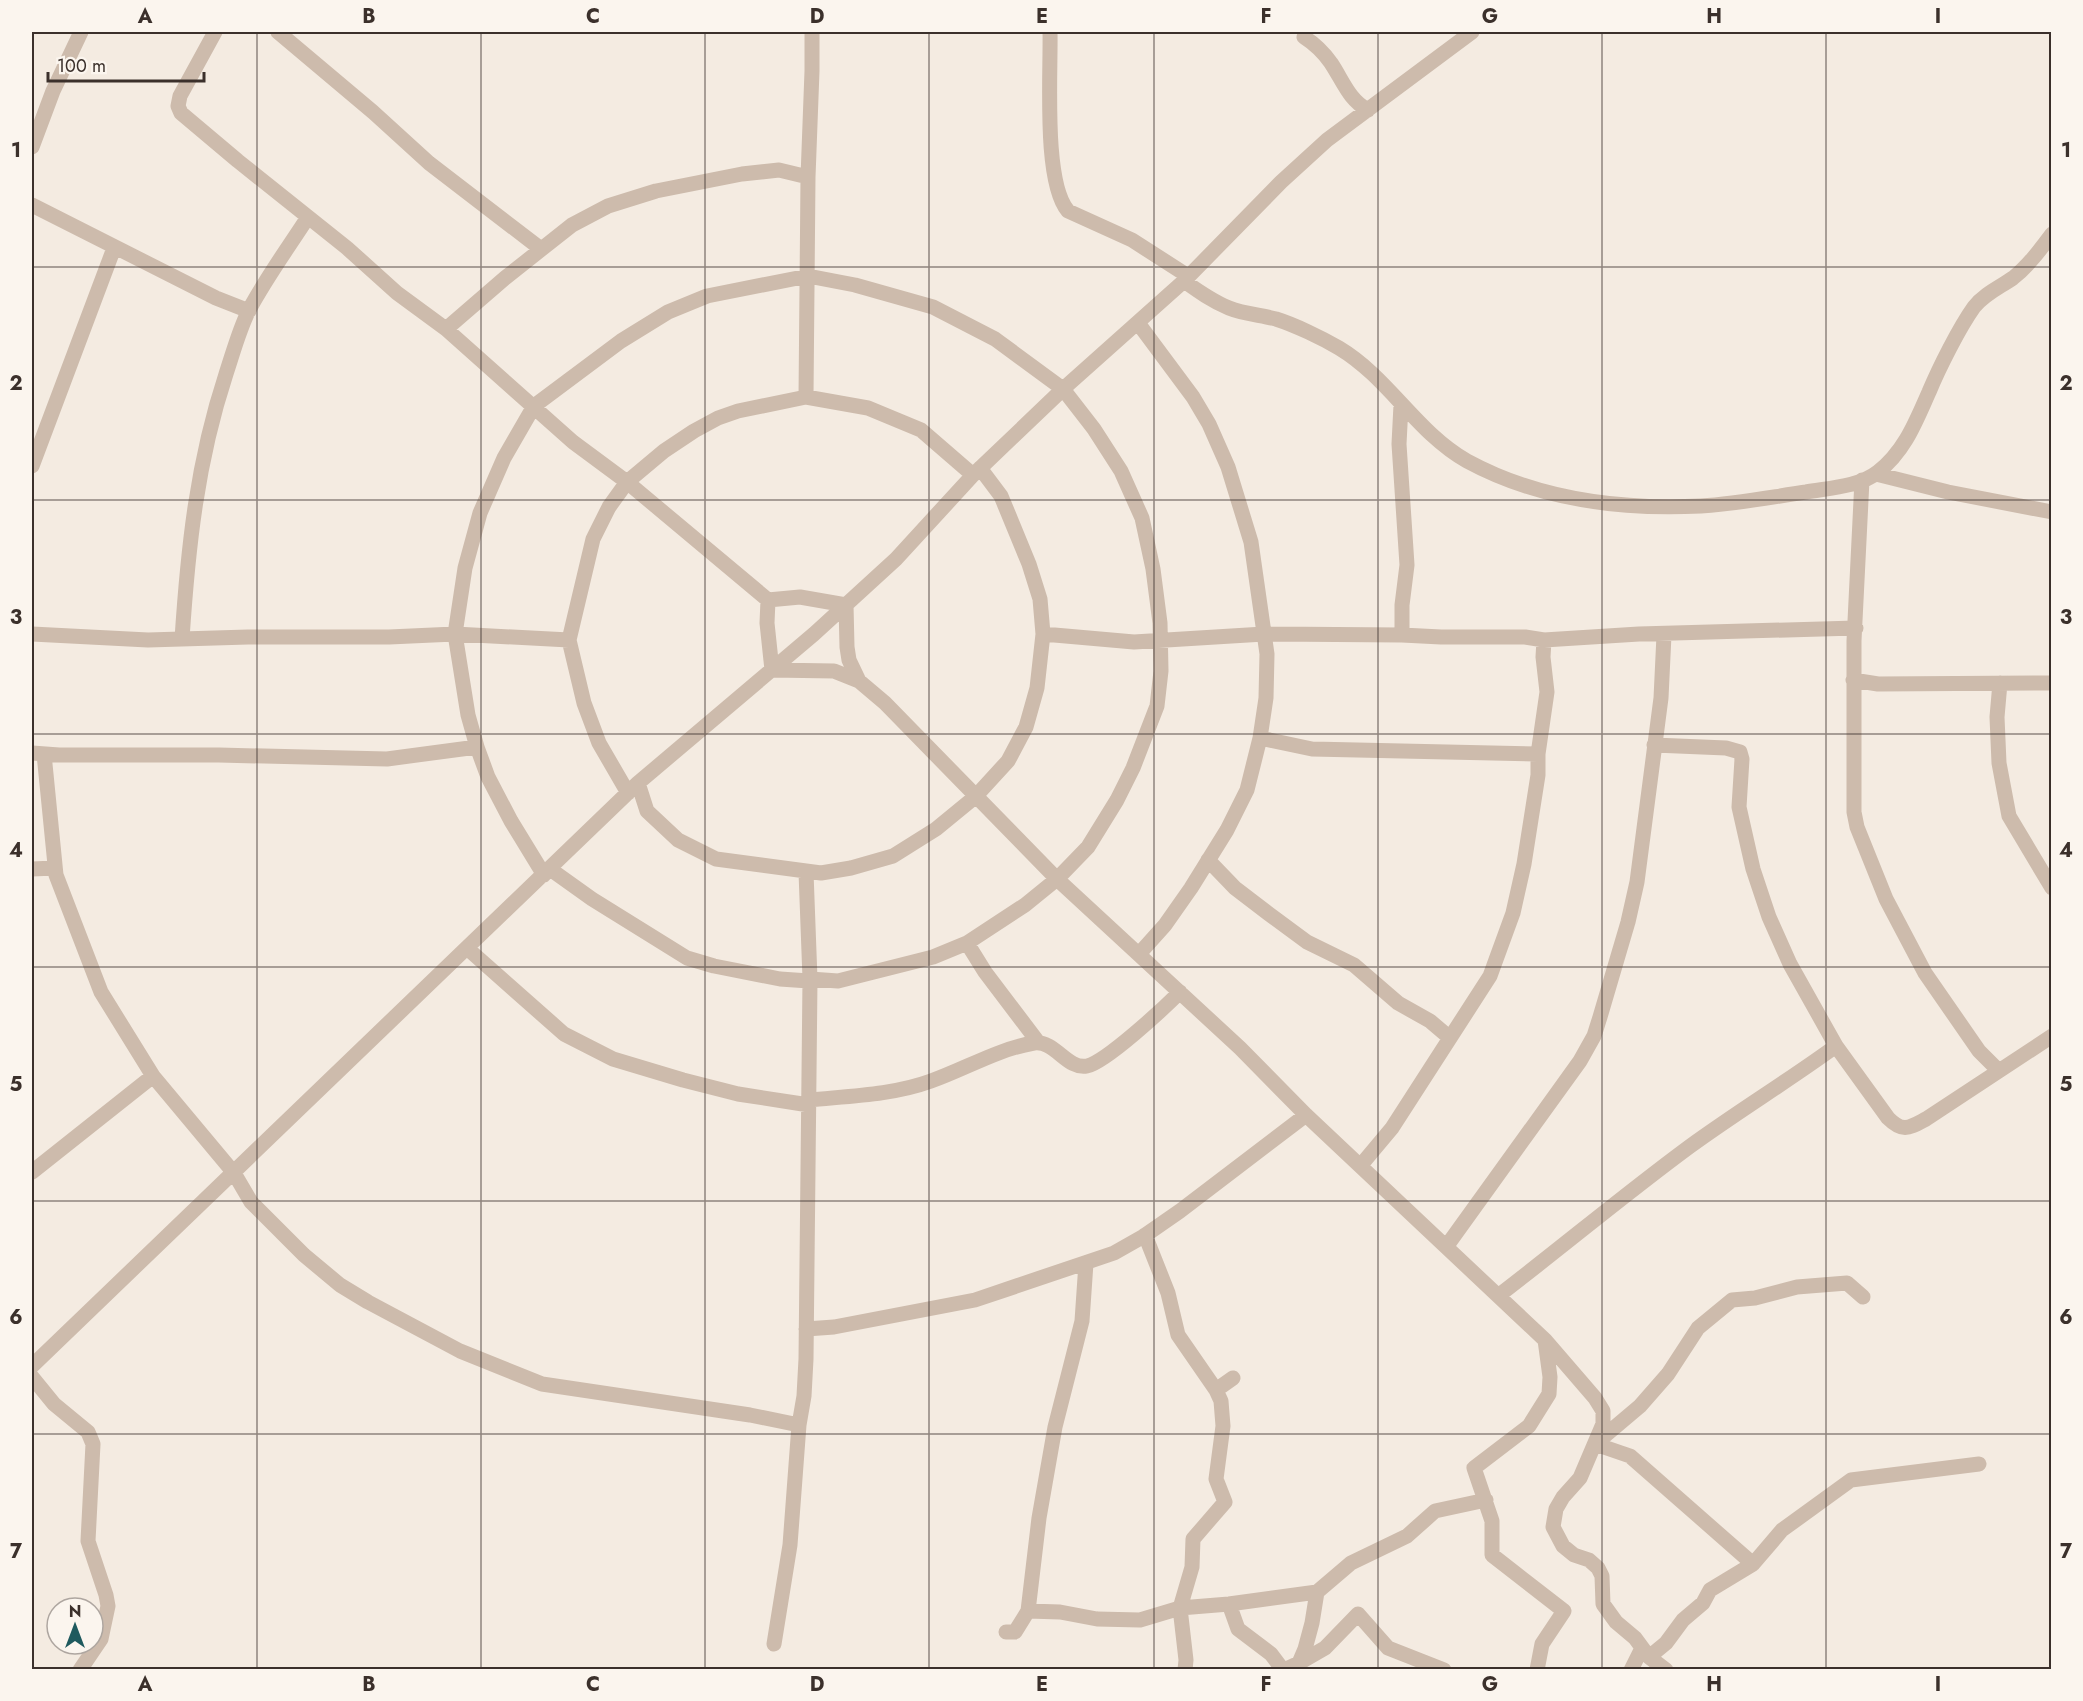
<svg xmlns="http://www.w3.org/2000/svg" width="2083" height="1701" viewBox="0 0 2083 1701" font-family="Jost,sans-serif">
<rect width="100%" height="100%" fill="#f4ebe1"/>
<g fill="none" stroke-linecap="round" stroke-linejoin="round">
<path stroke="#cdbbac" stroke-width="15" d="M215,32L180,96L178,106L181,113L238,161L347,248L397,293L446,329L573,442L627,482L768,600L767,623L772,670L834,671L859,681L885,703L1057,879L1240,1048L1306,1115L1545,1340L1595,1398L1603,1411V1424L1580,1478L1563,1497L1556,1509L1553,1527L1563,1546L1574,1555L1589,1560L1598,1568L1602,1576L1603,1604L1616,1622L1635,1638L1649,1657L1666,1670
M278,32L373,112L429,163L541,249
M1050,32C1051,73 1043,182 1068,211L1132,240L1188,276
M1304,37C1315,44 1324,53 1331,63C1343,81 1349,100 1368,110
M32,147L53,91L81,32
M32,205L216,298L249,311
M1184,281C1198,291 1212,301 1229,308C1244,314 1261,315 1276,319C1295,325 1322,338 1339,348C1389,378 1416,432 1467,461C1537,499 1621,510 1701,506C1736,504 1771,497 1806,492C1829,488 1859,487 1878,472C1905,451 1916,421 1929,392C1939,368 1959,328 1974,307C1984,294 2000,287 2013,278C2028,266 2040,250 2052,234
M1138,323L1193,397L1209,424L1228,467L1251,542L1267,654L1266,698L1260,738L1247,790L1227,830L1191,888L1165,925L1139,954
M446,329L505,278L572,225L608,206L656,191L742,174L779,170L808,177
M806,397L808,177L812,71V32
M1401,405L1399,444L1407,565L1402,605V635
M32,466L114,248
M1876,474L1948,492L2052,512
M1862,480L1854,641V812L1857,827L1886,899L1925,973L1979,1051L1998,1070
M768,600L800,597L846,605L847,647L849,660L859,681
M32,634L148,640L248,637H389L455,634L569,640
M1043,634L1134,642L1264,634L1402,635L1441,637H1525L1544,640L1639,634L1856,628
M182,639C188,547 197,462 226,374C233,353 239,330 249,310C266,278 288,248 308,217
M1853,680L1878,684L2052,683
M2000,683L1997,717L1999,763L2009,816L2052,888
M1260,738L1312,749L1538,754
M1654,745L1726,748L1740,752L1742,759L1739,807L1753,869L1769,917L1790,964L1836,1046L1888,1118C1903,1133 1909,1128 1926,1119L2052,1036
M32,753L59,755H219L387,759L477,747
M44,754L56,875L101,992L153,1076L234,1173L251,1202L304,1255L340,1285L368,1302L460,1351L542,1384L750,1415L799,1425
M638,783L647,811L678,840L716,859L821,873L851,868L893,856L936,829L975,797L1008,761L1026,727L1037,688L1043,634L1040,599L1029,564L1001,496L980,468
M628,793L599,743L584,703L569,640L593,539L609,507L627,482L664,451L694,431L718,418L738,411L806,397L868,408L921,430L973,475
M1208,860L1235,888L1269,914L1307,942L1354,965L1398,1003L1430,1021L1450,1038
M32,869L55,868
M550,869L592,899L687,958L714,966L780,979L809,981
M544,875L511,821L488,777L477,747L468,715L455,634L465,568L480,513L504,458L534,406L621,341L668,312L707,296L808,276L855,285L933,307L995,339L1063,389L1094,429L1121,471L1142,518L1153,569L1160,623L1161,671L1157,706L1133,768L1117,800L1088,847L1057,879L1025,905L967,943L933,957L838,981L810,979
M967,943L985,972L1038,1042
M468,949L564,1034L613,1059L683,1080L738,1094L809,1105
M809,1100C849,1096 893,1095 931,1081C965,1069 998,1049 1034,1043C1055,1040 1067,1070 1087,1066C1106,1062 1164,1008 1180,992
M1361,1165L1392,1128L1490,976L1513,913L1524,864L1538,775V754L1547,692L1543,657L1544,640
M32,1172L153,1076
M1145,1235L1168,1293L1178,1335L1216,1390
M1446,1247L1580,1061L1594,1036L1600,1017L1628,922L1637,882L1661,698L1664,635
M1498,1296C1562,1247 1624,1195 1689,1147C1737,1112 1788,1081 1836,1046
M806,1329L834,1327L975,1300L1114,1253L1144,1236L1180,1211L1306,1115
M32,1366L638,783L814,634L896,559L973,475L1063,389L1184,281L1281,182L1327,140L1472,32
M32,1377L54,1404L88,1432L93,1444L88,1541L106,1595L108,1606L101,1639L80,1670
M1753,1564L1630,1456L1595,1444L1640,1406L1668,1374L1698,1328L1732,1300L1755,1298L1797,1287L1847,1283L1863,1297
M1229,1604L1238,1629L1271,1654L1283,1670
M1028,1611L1039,1518L1055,1427L1082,1321L1086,1263
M1006,1632H1015L1028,1611L1060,1612L1097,1619L1140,1620L1180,1608L1192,1567L1193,1539L1225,1502L1216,1479L1223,1426L1221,1401L1216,1390L1233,1378
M774,1644L790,1545L799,1425L804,1396L806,1359L810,979L806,872
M1649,1657L1666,1643L1683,1620L1703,1603L1710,1590L1753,1564L1782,1530L1851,1480L1979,1464
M1299,1663L1325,1648L1358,1614L1388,1648L1444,1670
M1185,1670L1186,1660L1180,1608L1229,1604L1317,1592L1351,1563L1407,1536L1435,1511L1486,1500
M1284,1670L1299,1663L1305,1649L1312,1623L1317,1592
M1537,1670L1542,1644L1564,1611L1492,1555V1521L1474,1468L1529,1426L1549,1394L1550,1377L1545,1340
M1631,1670L1642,1648"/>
</g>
<path fill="none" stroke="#3b302b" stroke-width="1.5" stroke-opacity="0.55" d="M257,32V1670M481,32V1670M705,32V1670M929,32V1670M1154,32V1670M1378,32V1670M1602,32V1670M1826,32V1670M32,267H2052M32,500H2052M32,734H2052M32,967H2052M32,1201H2052M32,1434H2052"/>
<rect width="2083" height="1701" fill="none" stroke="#fbf5ee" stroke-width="66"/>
<g transform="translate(75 1626)"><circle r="28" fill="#fbf5ee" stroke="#aea6a0" stroke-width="1.5"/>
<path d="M0-4.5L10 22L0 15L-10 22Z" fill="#1f5a5e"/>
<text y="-9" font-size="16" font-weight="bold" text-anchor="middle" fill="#3b302b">N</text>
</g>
<path d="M48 72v9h156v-9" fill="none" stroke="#3b302b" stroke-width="3"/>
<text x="57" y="72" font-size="18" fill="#3b302b" stroke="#fbf5ee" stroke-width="4.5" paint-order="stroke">100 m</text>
<rect x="33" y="33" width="2017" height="1635" fill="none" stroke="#3b302b" stroke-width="2"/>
<g font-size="20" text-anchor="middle" font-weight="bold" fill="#3b302b">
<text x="145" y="23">A</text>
<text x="369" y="23">B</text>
<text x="593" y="23">C</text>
<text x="817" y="23">D</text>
<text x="1042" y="23">E</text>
<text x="1266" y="23">F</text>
<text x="1490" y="23">G</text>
<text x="1714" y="23">H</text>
<text x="1938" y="23">I</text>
<text x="16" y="157">1</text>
<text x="2066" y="157">1</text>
<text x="16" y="390">2</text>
<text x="2066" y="390">2</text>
<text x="16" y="624">3</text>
<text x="2066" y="624">3</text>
<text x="16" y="857">4</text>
<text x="2066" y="857">4</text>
<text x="16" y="1091">5</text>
<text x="2066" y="1091">5</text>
<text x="16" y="1324">6</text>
<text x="2066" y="1324">6</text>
<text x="16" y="1558">7</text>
<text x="2066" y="1558">7</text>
<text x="145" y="1691">A</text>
<text x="369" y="1691">B</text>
<text x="593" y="1691">C</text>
<text x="817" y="1691">D</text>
<text x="1042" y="1691">E</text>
<text x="1266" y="1691">F</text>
<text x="1490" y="1691">G</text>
<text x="1714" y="1691">H</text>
<text x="1938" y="1691">I</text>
</g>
</svg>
